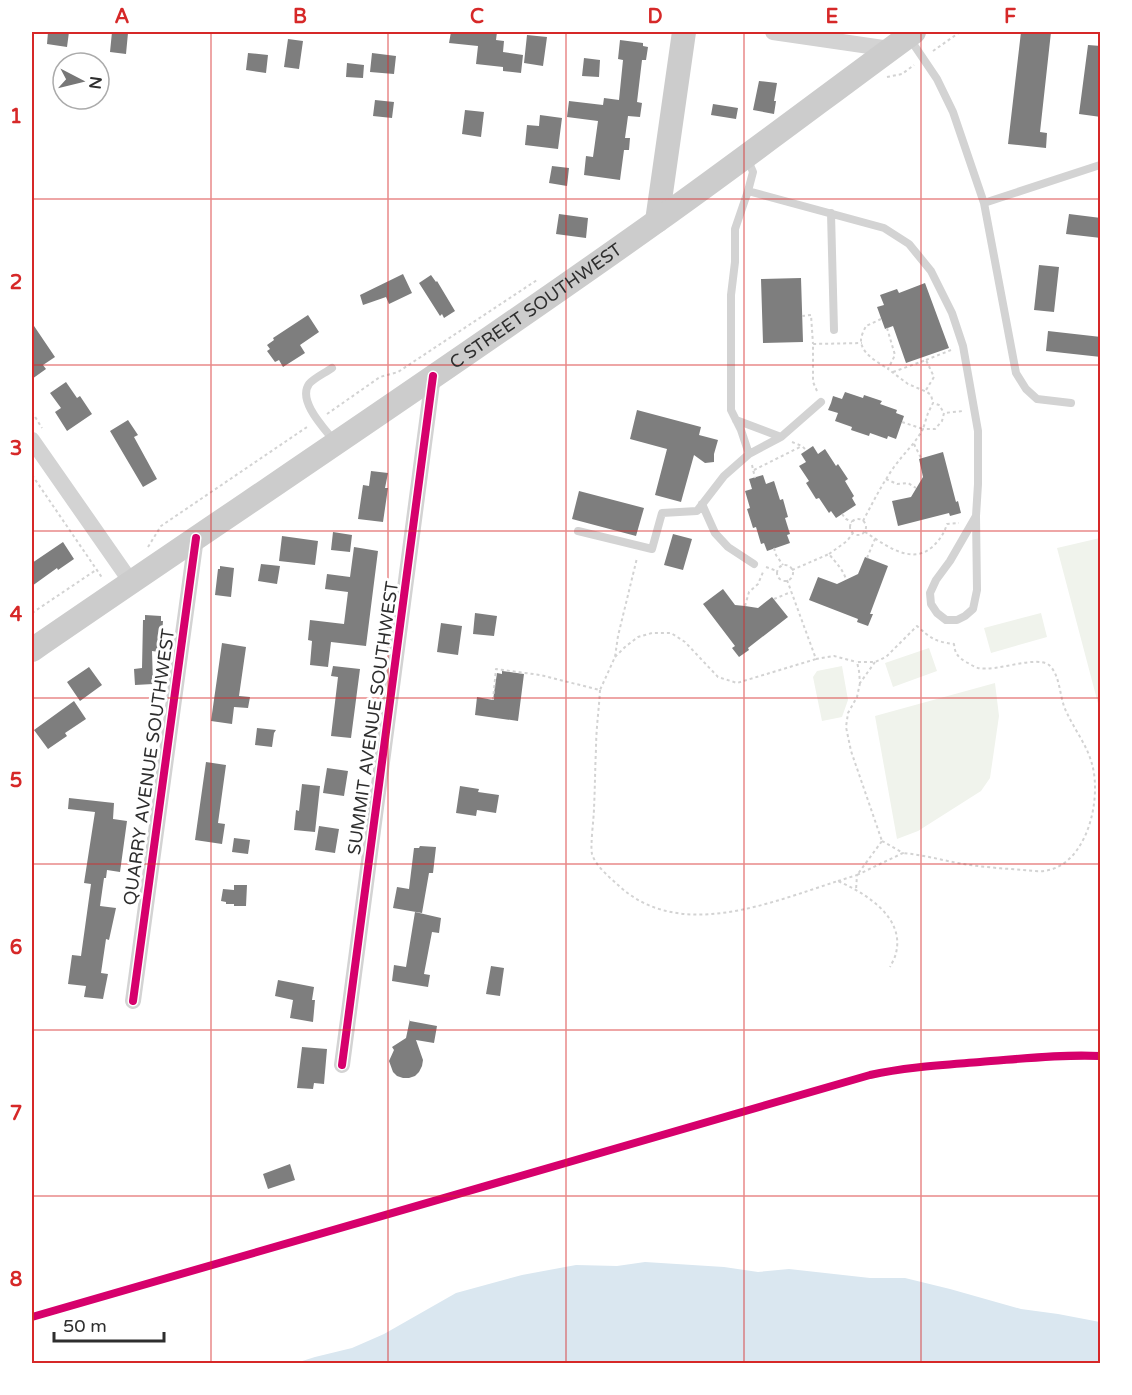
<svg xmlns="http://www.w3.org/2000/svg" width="1132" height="1395" viewBox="0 0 1132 1395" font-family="'Varela Round',sans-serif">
<rect width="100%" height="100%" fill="#fff"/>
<path fill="#f0f3ec" d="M1100,538V711L1057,548Z
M1041,613L1047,637L991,653L984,628Z
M929,648L937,671L893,687L885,663Z
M842,666L848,700L842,717L822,721L813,677L817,671Z
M995,683L999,716L990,778L981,791L918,831L897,839L875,716Z"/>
<path fill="#dae7f0" d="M645,1262L724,1267L758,1272L789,1269L870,1278H905L950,1289L1021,1309L1058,1314L1100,1322V1363H296L315,1357L352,1348L384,1334L456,1293L522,1275L576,1265L617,1266Z"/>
<path fill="#7e7e7e" d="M48,32H69L67,47L47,44Z
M112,32L128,33L126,54L110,52Z
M451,32H497L496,40L504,41L503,52L523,55L521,73L503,71V67L476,64L478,46L449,43Z
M1021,32H1051L1040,132L1047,133L1046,148L1008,144Z
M527,35L547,37L543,66L524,63Z
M288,39L303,41L299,69L284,67Z
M620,40L643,43V46L648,47L646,60H642L637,102L642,103L640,117L628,116L625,138H630L629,150H624L620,180L584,175L586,156L593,157L598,121L567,117L569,101L603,105L604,98L619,100L623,60L618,59Z
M1088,45L1101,46V117L1079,114Z
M248,53L268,55L266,73L246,70Z
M372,53L396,56L394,74L370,72Z
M584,58L600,60L599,77L582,76Z
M347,63L364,65L363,78L346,77Z
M759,81L777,83L774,101H776L774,114L753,110Z
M375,100L394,102L392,118L373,116Z
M713,104L738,108L736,119L711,115Z
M465,110L484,112L481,137L462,134Z
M540,115L562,118L558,149L525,145L527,125L539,126Z
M552,166L569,168L567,186L549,183Z
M559,214L588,218L586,238L556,234Z
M1069,214L1101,218V238L1066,234Z
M1039,265L1059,267L1054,312L1034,310Z
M403,274L412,293L389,304L386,297L363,305L360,295Z
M431,275L436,282L437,281L455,311L444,318L442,314L440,316L419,283Z
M801,278L803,342L763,343L761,279Z
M925,283L949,348L906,363L893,326L885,329L877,307L884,305L880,295L897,289L899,293Z
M308,315L319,332L300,345L305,353L283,367L279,360L275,362L267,351L270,349L267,345L274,340L273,338Z
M32,323L55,357L43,365L46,369L32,379Z
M1048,331L1101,337V357L1046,351Z
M66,382L77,398L80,396L92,414L67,431L55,412L61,408L50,393Z
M845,392L863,398L864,395L882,401L880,404L897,410L896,413L904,416L896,439L888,436L887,439L870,433L869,436L851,430L852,427L835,421L838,413L828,410L831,403L833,396L842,399Z
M637,410L701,427L699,435L718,440L714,454V462L705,463L694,455L681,502L655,495L667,449L630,439Z
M128,420L138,435L134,437L157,479L143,487L110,431Z
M813,446L818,454L825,449L836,466L838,464L848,479L845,481L854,496L852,498L856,505L836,518L831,511L829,513L819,498L816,499L806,483L809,481L799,466L806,462L801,454Z
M943,452L956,502L958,501L961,513L950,516L949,513L898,526L892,501L911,497L923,477L919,459Z
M371,471L388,473L385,488H388L383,522L358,519L363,485L369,486Z
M763,475L766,484L774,481L780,500L783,499L788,517L785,518L790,534L787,535L790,543L767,551L764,543L761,544L756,527L753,528L747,509L750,508L745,491L752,489L749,479Z
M579,491L644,508L636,536L572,519Z
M333,532L352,535L350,552L331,550Z
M673,534L692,539L683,570L664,565Z
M282,536L318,541L315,565L279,561Z
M63,542L74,559L58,570L57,568L32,586V563Z
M354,547L378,551L366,646L331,642L328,667L310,665L312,641L308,640L310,620L344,624L348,592L325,589L327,574L350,577Z
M865,557L888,566L870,614H873L868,626L857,622L858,619L809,600L818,577L837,584L858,574Z
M261,564L280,566L277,584L258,581Z
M220,566L234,568L231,597L215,595L218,569H220Z
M723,589L735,605L745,606L758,608L772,597L788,617L748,648L749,650L739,657L732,648L735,646L703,604Z
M475,613L497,616L494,636L473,634Z
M145,615L161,616V621H163L161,648L159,647V652L152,651L153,684L135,685L134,669L142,668L143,620H145Z
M441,623L462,626L458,655L437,652Z
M222,643L246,647L239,696L250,697L248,708L234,707L232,724L211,721Z
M333,666L360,669L351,738L331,736L338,677L331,676Z
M89,667L102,685L80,701L67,682Z
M502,671L524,674L518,721L475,715L477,697L493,700L497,673L502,674Z
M74,701L86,719L65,733L67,736L48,749L34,730Z
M257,728L276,730L274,733L272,747L255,745Z
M206,762L226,765L218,823L225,824L222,844L195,840Z
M327,768L348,771L344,796L323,793Z
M302,784L320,786L315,832L294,830L296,810L299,811Z
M460,786L479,789L478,792L499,795L496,813L477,810L476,816L456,813Z
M69,798L114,803L113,819L127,821L120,872L107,870L106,878H104L100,906L116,908L109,940L106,939L101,973L108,974L103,999L84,997L86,986L68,984L72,955L81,956L91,884L84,883L95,812L68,809Z
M319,826L339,829L335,853L315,850Z
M234,838L250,840L248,854L232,852Z
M420,846L436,847L433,873H429L422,913L393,908L397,887L409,889L414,848H419Z
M234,885H247L246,906H234V904H226V902L221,901L223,889L234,890Z
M415,912L441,918L439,933L432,932L424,974L430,975L428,987L392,981L394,965L406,967Z
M491,966L504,968L500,996L486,994Z
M278,980L314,987L312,1000H315L313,1022L290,1018L293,1000L275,996Z
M410,1019V1021L437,1026L434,1043L416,1040L423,1060L422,1066L419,1072L415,1076L409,1078H403L397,1076L393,1072L389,1061L394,1050L392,1047L406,1038Z
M302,1047L327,1049L324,1084L314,1083L313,1089L297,1088Z
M290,1164L295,1180L268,1189L263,1174Z"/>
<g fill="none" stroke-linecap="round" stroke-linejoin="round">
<path stroke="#d3d3d3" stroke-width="2" stroke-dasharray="3 3" stroke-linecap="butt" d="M933,51L960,32
M887,77L902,74L914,65
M802,316L811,315L813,344
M881,319L866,326C864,330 861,336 861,340C861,354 878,362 888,369
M887,328L895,355L888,369L908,384L927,392L931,395L933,403
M926,360L951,350
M893,372L926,360L934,377L926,390
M817,391L813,382V344L862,343
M32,412L42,428
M327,414L380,377L398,372L537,280
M902,422L923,429L928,413L933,403L939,405L944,413
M792,442L802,446L806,450
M914,444L921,458
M752,465L755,478
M754,470L802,446
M32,475L103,579
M886,479L897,484L908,483L916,488
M842,514L846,519L852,522
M850 527a8 8 0 1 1 16 0a8 8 0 1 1-16 0Z
M863,521C873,502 882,484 894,467C904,453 914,445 923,429H935L942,421L944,413L963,411
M865,532C884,544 910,565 931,548C939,541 944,534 947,524L959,523
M148,547L161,526L307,427
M774,548L776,555L783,565
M829,554L847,541L853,533
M867,558L875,539
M777 573a8 8 0 1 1 16 0a8 8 0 1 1-16 0Z
M766,567L777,571
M792,570L829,554C836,563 842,568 846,579
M787,580L816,659L834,656L857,662
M774,599L791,592
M745,606L749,592L758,584L763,572
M32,613L96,570
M615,657L625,647L638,637L652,633H671L685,642L718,677L737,683L816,659
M875,662L860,683L859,671L857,662H875L886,657L917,626C930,638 936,642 954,644C955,654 958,657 966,662C970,664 974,667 978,668C997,672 1036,655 1049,665C1061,676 1059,697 1066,711C1074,729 1087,745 1092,764C1103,803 1084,876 1034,871C1013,869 991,868 970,865C948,862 926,855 903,853
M860,683L857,697L848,713L846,727L851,751L882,841
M600,690C599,709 596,729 596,749C595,769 595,788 594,808C594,818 590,846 592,854C595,865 609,877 618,885C679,942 769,903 838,881C865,893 905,917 896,953C895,958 892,963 890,967
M493,700L496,669L540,675L600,690L615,657L618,636L637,558
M882,841L903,853L857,875Z
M838,881L857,875L856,890"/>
<path stroke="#d3d3d3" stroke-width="8" d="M910,39L937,79L953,112L984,203L1016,373L1026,389L1037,399L1071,403
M747,158L753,172L748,191L884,228L909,244L931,271L952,313L963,346L978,431V484L976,516L950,561L936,580L930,593L931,604L937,613L946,620H957L965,616L973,609L977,590L976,516
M984,203L1100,165
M831,213L834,330
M332,368C325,373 314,378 309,384C297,401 325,429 335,442
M736,420L781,437L821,402
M749,454L781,437
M702,504L715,533L728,547L754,564
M578,531L652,549L662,513L697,511L724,476L749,454L741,430L731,410V295L735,262V229L748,191"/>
<path stroke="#d3d3d3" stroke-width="16" d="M773,32L890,49
M32,440L131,582
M133,1001L196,538
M342,1065L433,376"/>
<g stroke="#ccc" stroke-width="24">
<path d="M657,221L684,32"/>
<path id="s1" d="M32,650C240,507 451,368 657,221C744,159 828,95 914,32"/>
</g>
<g stroke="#fff" stroke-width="11">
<path id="cycleway" d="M133,1001L196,538
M342,1065L433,376
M32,1317L870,1075C906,1067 943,1065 980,1062C1020,1059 1061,1054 1100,1056"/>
</g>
<use href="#cycleway" stroke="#d6006c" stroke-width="8"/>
</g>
<path fill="none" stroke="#d62828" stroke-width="1.5" stroke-opacity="0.55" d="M211,32V1364M388,32V1364M566,32V1364M744,32V1364M921,32V1364M32,199H1100M32,365H1100M32,531H1100M32,698H1100M32,864H1100M32,1030H1100M32,1196H1100"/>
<g text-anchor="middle" stroke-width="6" stroke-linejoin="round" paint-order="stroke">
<g font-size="18" fill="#2e2e2e" stroke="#fff">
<text dy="6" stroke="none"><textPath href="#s1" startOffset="610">C STREET SOUTHWEST</textPath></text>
<text transform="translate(373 718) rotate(-82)" y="6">SUMMIT AVENUE SOUTHWEST</text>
<text transform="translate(149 767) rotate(-82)" y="6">QUARRY AVENUE SOUTHWEST</text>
</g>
</g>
<rect width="1132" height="1395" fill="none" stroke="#ffffff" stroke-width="66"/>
<g transform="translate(81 81) rotate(97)"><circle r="28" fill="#ffffff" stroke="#ababab" stroke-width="1.5"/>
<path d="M0-4.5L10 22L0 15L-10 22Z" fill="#777777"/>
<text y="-9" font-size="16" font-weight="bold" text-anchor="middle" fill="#2e2e2e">N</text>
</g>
<path d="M54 1332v9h110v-9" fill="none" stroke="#2e2e2e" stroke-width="3"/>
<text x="63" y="1332" font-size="18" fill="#2e2e2e" stroke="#ffffff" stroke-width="4.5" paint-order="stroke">50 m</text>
<rect x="33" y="33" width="1066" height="1329" fill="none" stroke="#d62828" stroke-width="2"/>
<g font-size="20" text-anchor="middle" font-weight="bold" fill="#d62828">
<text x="122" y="23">A</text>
<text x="300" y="23">B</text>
<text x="477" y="23">C</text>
<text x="655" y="23">D</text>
<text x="832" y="23">E</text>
<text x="1010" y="23">F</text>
<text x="16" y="123">1</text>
<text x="16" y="289">2</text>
<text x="16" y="455">3</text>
<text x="16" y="621">4</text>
<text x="16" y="787">5</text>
<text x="16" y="954">6</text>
<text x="16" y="1120">7</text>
<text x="16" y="1286">8</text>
</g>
</svg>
